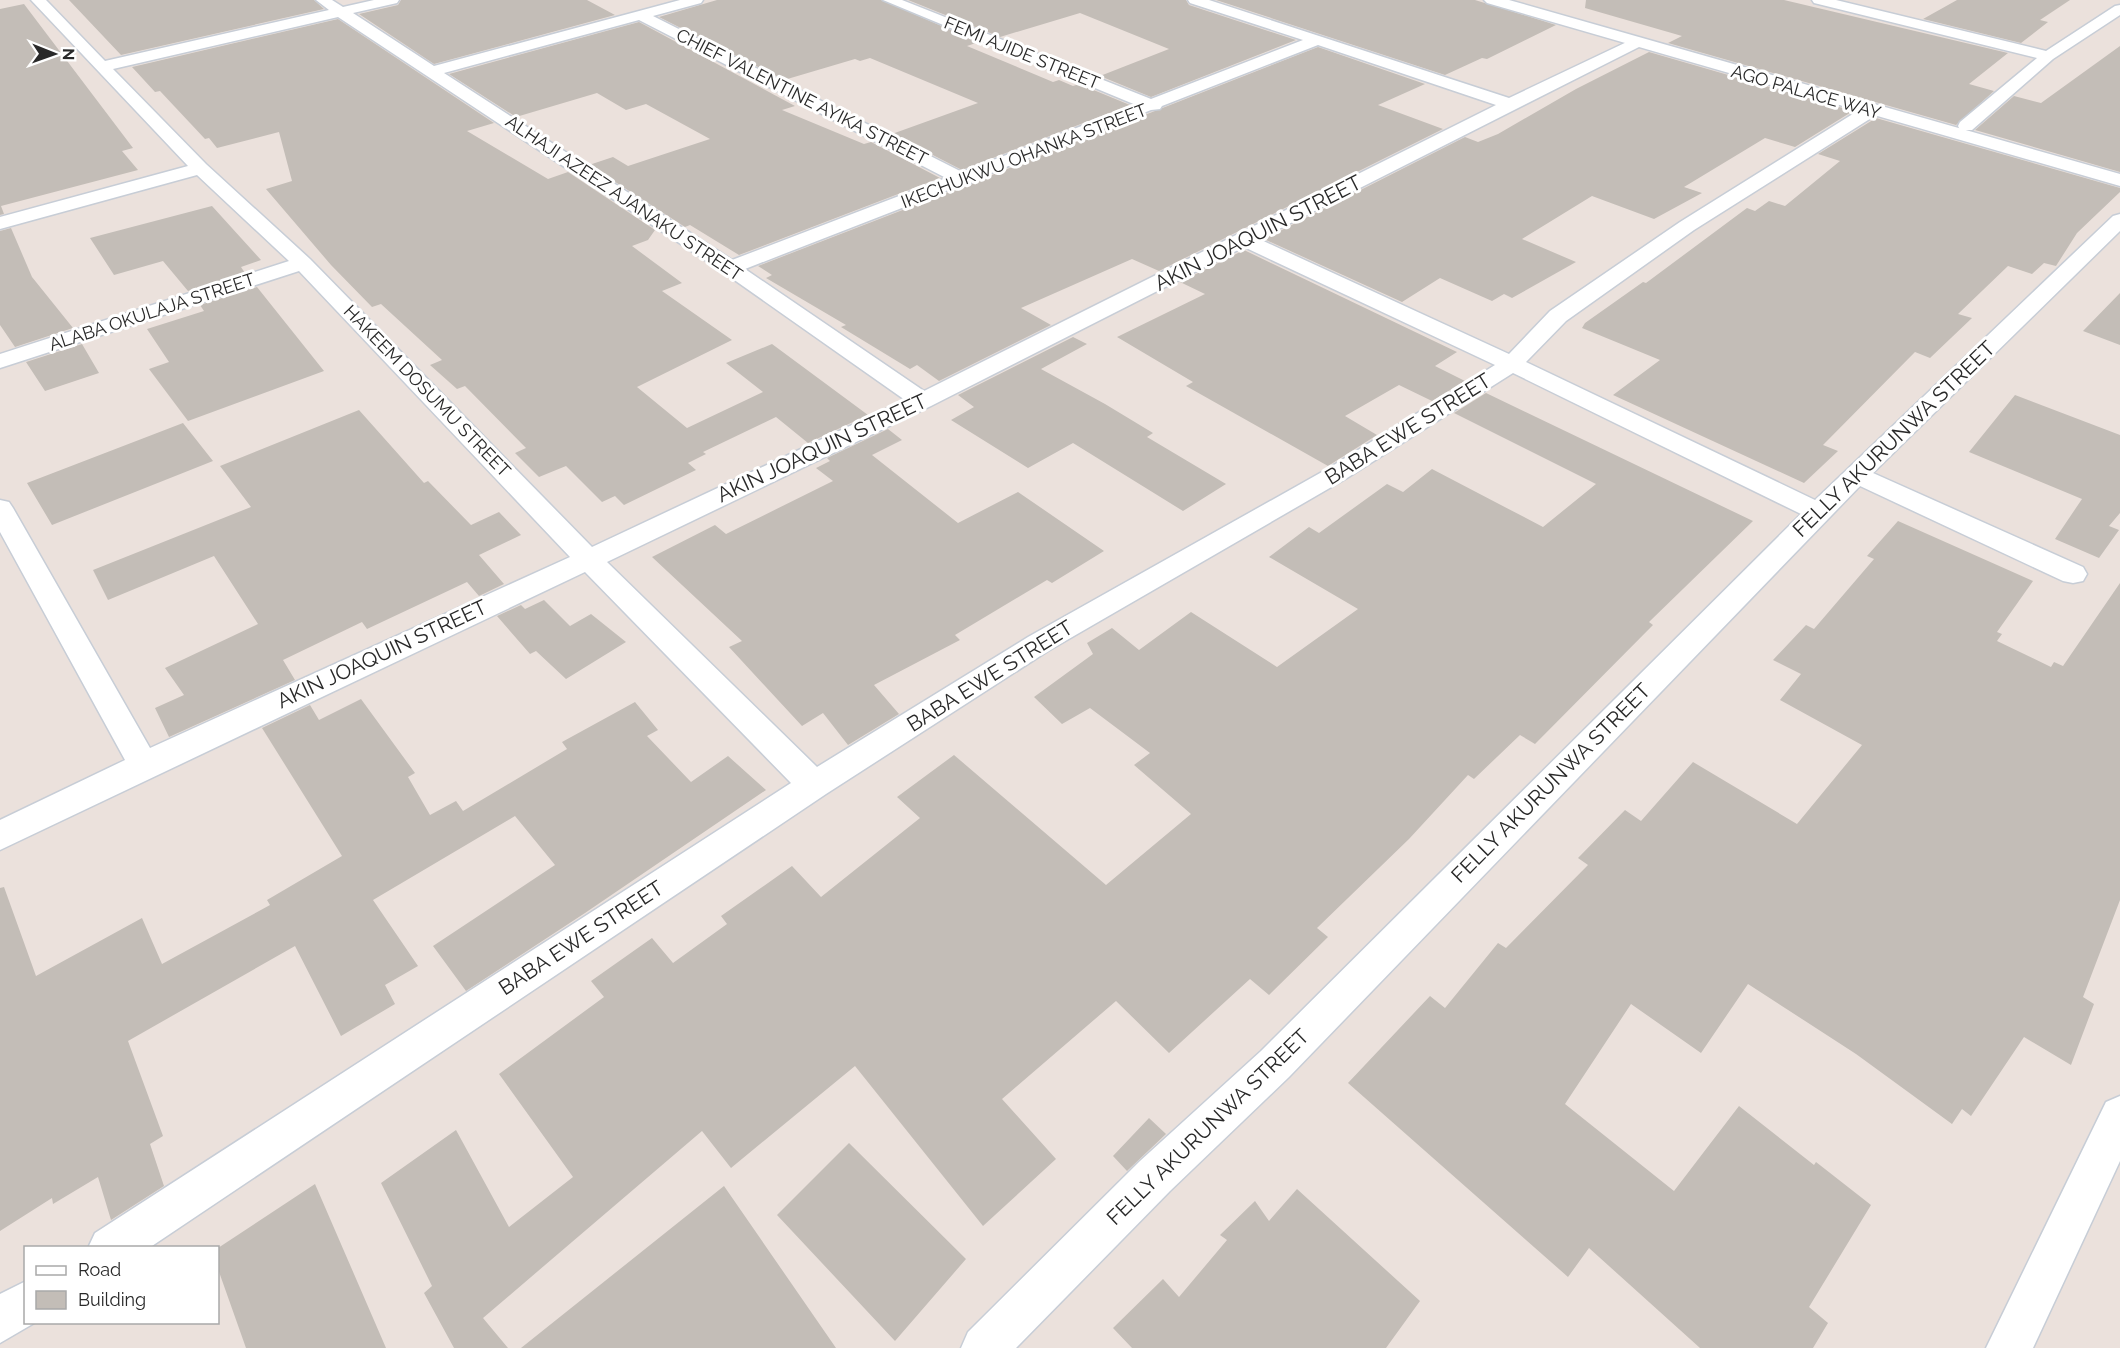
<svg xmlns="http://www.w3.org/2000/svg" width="2120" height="1348" viewBox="0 0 2120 1348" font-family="Raleway,sans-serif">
<rect width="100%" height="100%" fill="#ebe1dc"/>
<path fill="#c3bdb7" d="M69,0H314L324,9L121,55Z
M401,0H587L615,15L434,64L359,14L398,5Z
M717,0H881L979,42L967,46L1053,82L1059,80L1073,86L1079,84L1130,105L962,170L892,134L978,103L870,58L860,61L855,59L784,80L659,17Z
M908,0H1186L1189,5L1296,40L1151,97L1100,76L1169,49L1080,13L1000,37Z
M1216,0H1475L1556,25L1487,59L1482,58L1445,75Z
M1586,0H1784L2008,53L1969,84L1994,91L1956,125L1668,43L1682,36L1585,8Z
M1957,0H2070L2040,20L2048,22L2021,43L1923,19Z
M24,4L133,148L122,151L138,170L1,206L4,214L0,215V9Z
M338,19L494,123L467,131L548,179L568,172L655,230L648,240L632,246L682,283L662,291L732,340L637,387L687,428L763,392L726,363L772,344L868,415L808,443L776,417L703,452L706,454L688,463L696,470L624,505L615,496L602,502L566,466L539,477L515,453L526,448L465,386L457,389L430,365L442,360L381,304L372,307L331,265L266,189L292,181L279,132L217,148L209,138L205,139L160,91L155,92L132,67Z
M639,22L795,106L782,110L864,144L871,142L940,178L739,255L690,225L685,227L589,165L613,157L628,166L710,139L646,104L626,110L597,93L516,117L449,74Z
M2120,46V172L1975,130L2014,96L2041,103Z
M1318,47L1425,84L1378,105L1443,129L1159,271L1132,259L1021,308L1051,325L939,381L917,365L910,369L841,327L846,325L766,278L772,275L758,266L962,187L970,186L974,182Z
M1649,52L1853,111L1795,147L1765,138L1684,187L1702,193L1654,219L1592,196L1522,239L1576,262L1512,298L1504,294L1492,301L1440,278L1402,302L1264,239L1465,137L1478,142L1498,134L1576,89Z
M1876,118L2120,188V192L2077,233L2056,266L2044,263L2032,274L2008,266L1958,314L1972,318L1930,358L1915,352L1823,445L1838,451L1804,483L1613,395L1660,360L1582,328L1585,323L1643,282L1646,283L1747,208L1755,211L1769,201L1785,206L1840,161L1818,154Z
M212,206L261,260L241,267L245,273L188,291L163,261L114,275L90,238Z
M11,228L32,277L73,328L15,347L0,325V231Z
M1244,250L1457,352L1435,366L1465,381L1432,401L1399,385L1345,416L1377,435L1328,466L1186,386L1193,382L1117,337L1205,294L1180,282Z
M257,287L324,371L188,421L149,369L169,362L147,329L204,311L200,305Z
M2120,293V345L2083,331Z
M1073,337L1087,344L1041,369L1105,404L1153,433L1147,437L1226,484L1183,511L1073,443L1028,468L951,420L974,407L958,395Z
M82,344L99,373L45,391L26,362Z
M1486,393L1753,521L1649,622L1653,625L1535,744L1520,735L1474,779L1468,775L1409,839L1317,928L1328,937L1269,995L1250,979L1169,1053L1116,1001L1002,1099L1056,1159L983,1226L855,1066L731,1168L702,1131L483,1318L508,1348H454L424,1293L432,1286L381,1183L456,1130L509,1227L573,1177L499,1074L604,997L591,981L652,938L673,963L727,924L721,916L792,866L821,897L920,818L897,797L954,755L1106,885L1191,814L1134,765L1150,753L1090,708L1062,724L1034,697L1093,654L1087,643L1112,628L1139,650L1191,612L1277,667L1358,609L1269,557L1309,527L1319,533L1387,484L1403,492L1432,469L1543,527L1596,484L1454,413Z
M2015,395L2120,435V513L2109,526L2119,530L2099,558L2055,539L2082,499L1969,452Z
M359,410L424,483L428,481L471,525L499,512L521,535L479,555L504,584L479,596L467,582L367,629L362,622L283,660L295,680L169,737L155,708L184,695L165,668L258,624L214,556L108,600L93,570L251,507L220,466Z
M183,423L213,461L52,525L27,483Z
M888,429L902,440L872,455L958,523L1018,492L1104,551L1052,583L1047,580L955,635L960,640L874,685L899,714L848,745L823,713L802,726L729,647L742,641L652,557L715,525L726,534L833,481L816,468L830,461L827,458Z
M1898,521L2033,581L1997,632L2002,634L1997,641L2051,667L2054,662L2063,666L2120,583V900L2083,997L2094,1004L2071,1065L2024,1037L1971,1116L1962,1109L1952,1124L1856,1054L1748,984L1701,1053L1631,1004L1565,1104L1674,1191L1739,1106L1814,1165L1816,1162L1871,1205L1809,1307L1828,1323L1813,1348H1700L1589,1248L1568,1277L1348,1083L1430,996L1445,1008L1498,943L1506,948L1588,865L1578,858L1625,810L1641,821L1693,762L1797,824L1862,745L1780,700L1801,674L1773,660L1806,625L1814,629L1874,559L1867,556Z
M544,600L570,626L591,614L626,642L566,679L536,651L530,654L497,616L521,605L525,609Z
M361,699L415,773L408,777L430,815L456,801L463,811L567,749L562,742L635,702L658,730L647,736L691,782L728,756L766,790L585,913L466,991L433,946L555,865L515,816L373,900L418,966L385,985L395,1004L341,1036L295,946L128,1041L163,1136L150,1144L164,1186L111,1220L98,1177L53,1204L52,1198L0,1231V888L4,887L36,976L142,918L162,964L270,905L267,900L342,856L262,728L310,705L319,720Z
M1149,1118L1166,1134L1127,1171L1113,1156Z
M849,1143L966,1259L895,1341L777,1215Z
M315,1184L386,1348H246L218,1269V1248Z
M724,1186L836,1348H521Z
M1297,1189L1420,1301L1386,1348H1132L1113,1328L1163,1279L1179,1297L1227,1240L1220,1235L1255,1201L1269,1221Z"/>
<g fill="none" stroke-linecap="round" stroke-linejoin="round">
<g stroke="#c7cdd6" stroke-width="3">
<path id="street" d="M31,0H46L105,61L329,10L316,0H332L343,7L374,0H399L397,3L353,13L434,66L680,0H703L701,3L653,16L962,172L1136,105L883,0H902L1151,99L1303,40L1190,3L1188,0H1209L1509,98L1631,40H1641L1643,43L1641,46L1259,239L1509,354L1550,311L1680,222L1864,107H1876L1878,111L1876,115L1694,230L1566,321L1526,362L1815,500L2113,216L2120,214V231L1873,473L2083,567L2087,574L2083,581L2073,583L2063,581L1860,486L1289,1077L1170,1191L1016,1348H961L968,1332L1140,1161L1261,1051L1801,514L1513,373L1347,478L1048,651L826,794L149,1248H88L95,1233L791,783L585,572L0,850V820L125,760L0,532V500L9,502L13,508L150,748L570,557L299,271L0,368V354L289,261L197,175L0,229V217L188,166ZM338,17L723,272L905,400L592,547L310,259L206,164L113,69ZM639,20L946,178L732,260L444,73ZM1318,45L1496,105L924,391L745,269L961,185L970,184L973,180L1151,110L1160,109L1162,106ZM1244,247L1495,365L1329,468L1028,637L817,767L607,562L931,406Z
M1812,0H1836L2046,51L2115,6L2120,5V15L2053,59L1972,130H1960L1958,126L1960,122L2037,58L1814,3Z
M2120,1096V1161L2033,1348H1986L2106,1102Z
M26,1281V1322H36L0,1343V1294Z"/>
</g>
<g stroke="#c7cdd6" stroke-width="3">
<path id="secondary" d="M1484,0H1509L2120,174V186L1487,3Z"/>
</g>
<use href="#street" fill="#fff" fill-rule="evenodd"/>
<use href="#secondary" fill="#fff" fill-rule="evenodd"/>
</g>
<g text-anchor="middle" stroke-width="6" stroke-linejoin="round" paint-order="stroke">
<g font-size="18" fill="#292929" stroke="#fff">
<text transform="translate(1022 53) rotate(22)" y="6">FEMI AJIDE STREET</text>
<text transform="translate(1806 92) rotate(16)" y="6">AGO PALACE WAY</text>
<text transform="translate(802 97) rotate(27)" y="6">CHIEF VALENTINE AYIKA STREET</text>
<text transform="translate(1024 156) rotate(-21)" y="6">IKECHUKWU OHANKA STREET</text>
<text transform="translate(624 198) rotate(34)" y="6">ALHAJI AZEEZ AJANAKU STREET</text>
<text transform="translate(152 312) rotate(-18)" y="6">ALABA OKULAJA STREET</text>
<text transform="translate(427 391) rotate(46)" y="6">HAKEEM DOSUMU STREET</text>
</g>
<g font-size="21" fill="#292929" stroke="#fff">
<text transform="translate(1258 233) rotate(-27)" y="7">AKIN JOAQUIN STREET</text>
<text transform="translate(1408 429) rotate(-32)" y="7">BABA EWE STREET</text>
<text transform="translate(1894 439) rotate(-44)" y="7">FELLY AKURUNWA STREET</text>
<text transform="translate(822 448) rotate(-25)" y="7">AKIN JOAQUIN STREET</text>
<text transform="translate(382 654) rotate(-25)" y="7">AKIN JOAQUIN STREET</text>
<text transform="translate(990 676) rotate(-32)" y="7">BABA EWE STREET</text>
<text transform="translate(1551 783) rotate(-45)" y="7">FELLY AKURUNWA STREET</text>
<text transform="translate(581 938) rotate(-33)" y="7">BABA EWE STREET</text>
<text transform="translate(1208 1127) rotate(-44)" y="7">FELLY AKURUNWA STREET</text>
</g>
</g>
<rect x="24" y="1246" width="195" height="78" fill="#ffffff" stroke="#a9a9a9" stroke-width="1.5"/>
<rect x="36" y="1266" width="30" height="9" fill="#ffffff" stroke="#a9a9a9" stroke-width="1.5"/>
<text x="78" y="1276" font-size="18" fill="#292929">Road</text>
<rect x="36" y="1291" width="30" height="18" fill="#c3bdb7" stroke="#a9a9a9" stroke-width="1.5"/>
<text x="78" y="1306" font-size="18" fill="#292929">Building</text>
<g transform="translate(54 54) rotate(91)" stroke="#ffffff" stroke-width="4.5" paint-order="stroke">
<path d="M0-4.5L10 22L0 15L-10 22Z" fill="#292929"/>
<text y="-9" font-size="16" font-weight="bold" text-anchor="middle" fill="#292929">N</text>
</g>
</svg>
